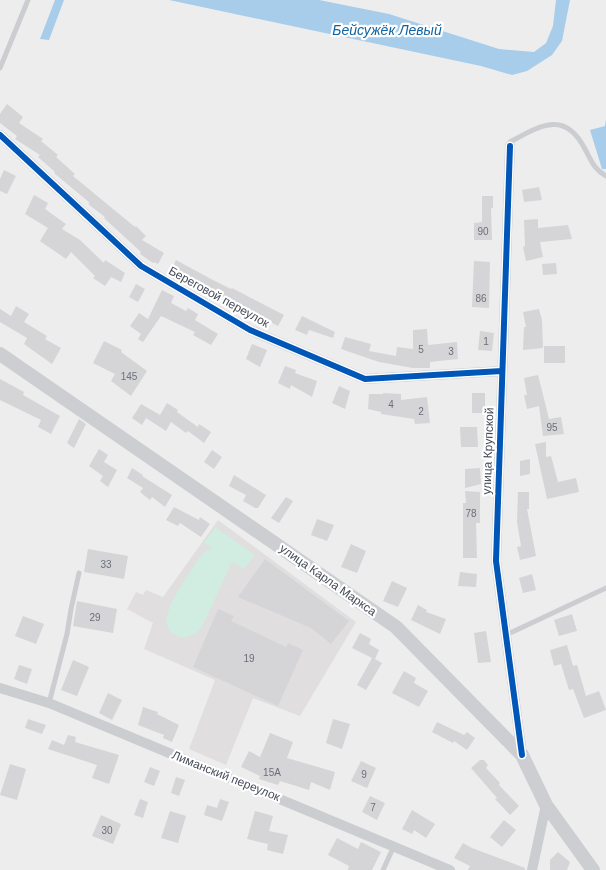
<svg xmlns="http://www.w3.org/2000/svg" width="606" height="870" viewBox="0 0 606 870" font-family="Helvetica,sans-serif">
<rect width="100%" height="100%" fill="#eeeded"/>
<path fill="#e0dede" d="M218,520L356,622L300,716L253,698L226,765L189,749L215,680L144,649L153,623L127,609L136,592L143,595L146,590L163,597Z"/>
<path fill="#d1ece1" d="M215,527L255,555L244,569L232,562L202,627C188,646 163,637 167,616C170,599 190,573 199,558L204,552L213,549L204,543Z"/>
<path fill="#a7cdea" d="M55,0H64L49,40L40,39Z
M169,0H319L389,14L499,49L534,52L546,43L553,26L556,0H570L562,41L552,55L527,71L512,75L481,66Z
M606,119V169H602L590,130L605,126Z"/>
<path fill="#d5d5d7" d="M7,104L23,117L19,123L43,139L41,141L58,155L56,157L75,174L73,176L135,227L136,226L146,236L142,240L164,253L158,264L154,262L153,263L140,254L141,252L104,218L105,217L88,204L90,203L54,173L55,172L38,157L40,155L15,139L17,136L0,123V114Z
M4,170L16,176L7,194L0,191V179Z
M539,187L542,200L524,202L522,190Z
M34,195L48,203L45,209L66,224L62,229L80,240L104,263L105,260L125,273L121,282L111,277L105,286L93,278L95,276L71,252L66,259L40,241L48,228L25,214Z
M482,196H493V208H491L492,240H474V223L482,222Z
M538,219V228L568,225L572,239L540,242L543,257L526,261L523,247L525,246L524,220Z
M176,260L211,279L231,289L232,288L284,315L278,326L220,296L198,286L196,288L184,281L185,278L171,271Z
M474,261L490,262L489,308L472,307Z
M556,263L557,274L543,275L542,264Z
M136,284L145,289L138,302L129,297Z
M162,290L174,296L171,303L186,311L188,308L198,314L195,320L218,334L211,345L193,335L195,332L161,316L143,342L138,339L141,334L130,326L139,313L148,319Z
M16,306L29,314L24,322L47,336L45,339L61,348L52,364L24,344L27,338L0,322V309L11,316Z
M539,309L542,320L543,348L523,350L524,327H526L523,312Z
M302,316L335,332L333,338L309,330L307,335L295,330Z
M427,329L428,345L457,342L458,359L430,362V368H413L379,362L341,349L345,337L371,344L369,351L396,356L397,347L413,349V330Z
M480,331L494,333L492,351L478,350Z
M104,341L122,350L121,352L147,371L131,396L111,381L115,374L93,363Z
M252,344L267,350L260,367L246,359Z
M544,346H565V363H544Z
M285,366L296,370L295,373L317,381L312,397L291,385L290,389L278,383Z
M538,375L549,419L561,417L564,434L543,436L539,406L527,409L524,395H527L524,378Z
M0,379L24,392L23,395L60,416L51,434L38,427L41,420L0,400Z
M339,386L350,391L345,409L332,403Z
M383,393L401,394V400L427,397L430,423L415,424L414,419L381,414V412L368,409L369,394H383Z
M472,393H485V413H472Z
M167,403L178,410L177,412L198,427L199,424L211,432L204,443L188,431L186,433L171,422L166,431L146,418L142,425L132,418L141,404L160,415Z
M79,419L86,424L74,448L67,443Z
M460,427H477L478,447H461Z
M546,442V457L551,456L558,482L576,478L579,492L547,499L535,444Z
M99,449L108,455L104,462L117,470L108,487L100,481L103,476L89,466Z
M212,450L222,457L214,469L204,462Z
M530,459V474L520,476V461Z
M132,468L143,475L142,476L172,495L165,507L152,497L150,500L140,492L143,488L127,478Z
M480,468L481,484L465,488V469Z
M234,475L266,495L258,508H255L243,501L246,495L229,486Z
M465,491L480,492V523H476L477,558H463V503H466Z
M518,492H529V509H527L536,556L520,560L517,547L521,546L517,522Z
M286,497L293,501L279,523L271,518Z
M174,507L199,520L200,517L210,524L201,537L180,523L178,526L166,520Z
M317,519L334,525L327,541L311,535Z
M351,544L366,551L357,573L341,567Z
M88,549L128,556L124,579L84,572Z
M265,559L349,621L331,644L311,628L238,597Z
M460,572L477,574L476,587L458,586Z
M532,574L536,590L523,593L519,578Z
M392,581L407,588L398,607L383,601Z
M77,601L117,609L113,633L73,626Z
M418,605L427,610L426,612L446,619L440,634L411,620Z
M218,609L234,616L231,621L286,647L288,643L303,650L278,706L193,667Z
M572,614L577,631L559,636L554,620Z
M23,616L44,624L36,644L15,636Z
M486,631L491,662L478,663L474,633Z
M360,633L371,639L369,644L379,650L375,659L382,663L366,690L357,685L372,658L352,648Z
M567,645L573,666L577,665L586,696L599,691L606,710L584,718L573,689L569,690L561,664L554,666L550,650Z
M73,660L89,667L77,696L61,690Z
M19,665L32,669L27,684L14,679Z
M404,671L416,678L414,683L428,691L419,707L392,693Z
M108,693L122,700L112,720L99,713Z
M143,707L158,712L157,714L179,725L172,742L163,738L164,735L138,725Z
M28,719L46,725L42,734L25,728Z
M333,719L350,724L342,749L326,743Z
M437,722L464,735L467,732L475,738L467,750L454,741L453,743L432,732Z
M270,733L293,742L287,758L335,772L330,790L311,782L309,790L280,781L278,785L259,779L260,776L241,767L249,751L260,757Z
M68,735L76,737L75,742L119,755L109,784L92,778L97,765L48,749L52,740L64,745Z
M480,760H484L488,765L486,768L500,783L499,785L519,806L510,815L495,799L497,798L471,768Z
M361,761L376,768L367,788L351,781Z
M10,764L26,769L17,800L0,795Z
M150,767L160,771L154,786L144,782Z
M176,777L185,780L179,796L171,793Z
M370,796L385,803L377,820L362,812Z
M140,799L148,802L143,818L134,815Z
M220,799L229,802L222,821L204,815L207,805L217,808Z
M412,810L435,824L426,838L414,830L412,834L402,829Z
M170,811L186,816L178,843L161,838Z
M255,811L273,816L269,831L288,835L283,854L267,850L268,844L247,839Z
M101,815L121,824L113,844L92,836Z
M504,820L516,830L502,847L490,837Z
M337,838L358,849L361,842L381,852L372,870H348L349,866L328,855Z
M463,843L472,848L525,868V870H468L470,866L454,858Z
M558,852L570,862L567,870H550V860Z"/>
<g fill="none" stroke-linecap="round" stroke-linejoin="round">
<path stroke="#cbcdd0" stroke-width="5" d="M0,68L28,0
M510,146V142C541,125 565,110 585,149C592,162 594,169 606,176
M506,635L606,588
M49,703L67,634L71,609L79,573
M383,870L394,846"/>
<path stroke="#cbcdd0" stroke-width="10" d="M0,135L141,266L250,330L365,379L502,371
M510,146L496,561L522,755
M0,688L49,703L450,870
M532,870L546,805"/>
<path stroke="#ccced1" stroke-width="14" d="M0,354L396,627L522,755L546,805L593,870"/>
<g stroke="#fff" stroke-width="9">
<path id="cycleway" d="M0,135L141,266L250,330L365,379L502,371
M510,146L496,561L522,755"/>
</g>
<use href="#cycleway" stroke="#0057b8" stroke-width="6"/>
</g>
<g text-anchor="middle" stroke-width="4.5" stroke-linejoin="round" paint-order="stroke">
<g font-size="10" fill="#6a6f79">
<text x="483" y="235">90</text>
<text x="481" y="302">86</text>
<text x="486" y="345">1</text>
<text x="421" y="353">5</text>
<text x="451" y="355">3</text>
<text x="129" y="380">145</text>
<text x="391" y="408">4</text>
<text x="421" y="415">2</text>
<text x="552" y="431">95</text>
<text x="471" y="517">78</text>
<text x="106" y="568">33</text>
<text x="95" y="621">29</text>
<text x="249" y="662">19</text>
<text x="272" y="776">15А</text>
<text x="364" y="778">9</text>
<text x="373" y="811">7</text>
<text x="107" y="834">30</text>
</g>
<g font-size="12" fill="#454b58" stroke="#fff">
<text transform="translate(219 297) rotate(29)" y="4">Береговой переулок</text>
<text transform="translate(488 451) rotate(-88)" y="4">улица Крупской</text>
<text transform="translate(328 580) rotate(35)" y="4">улица Карла Маркса</text>
<text transform="translate(226 776) rotate(22)" y="4">Лиманский переулок</text>
</g>
<g font-size="14" font-style="italic" fill="#1063a0" stroke="#fff">
<text x="387" y="35">Бейсужёк Левый</text>
</g>
</g>
</svg>
